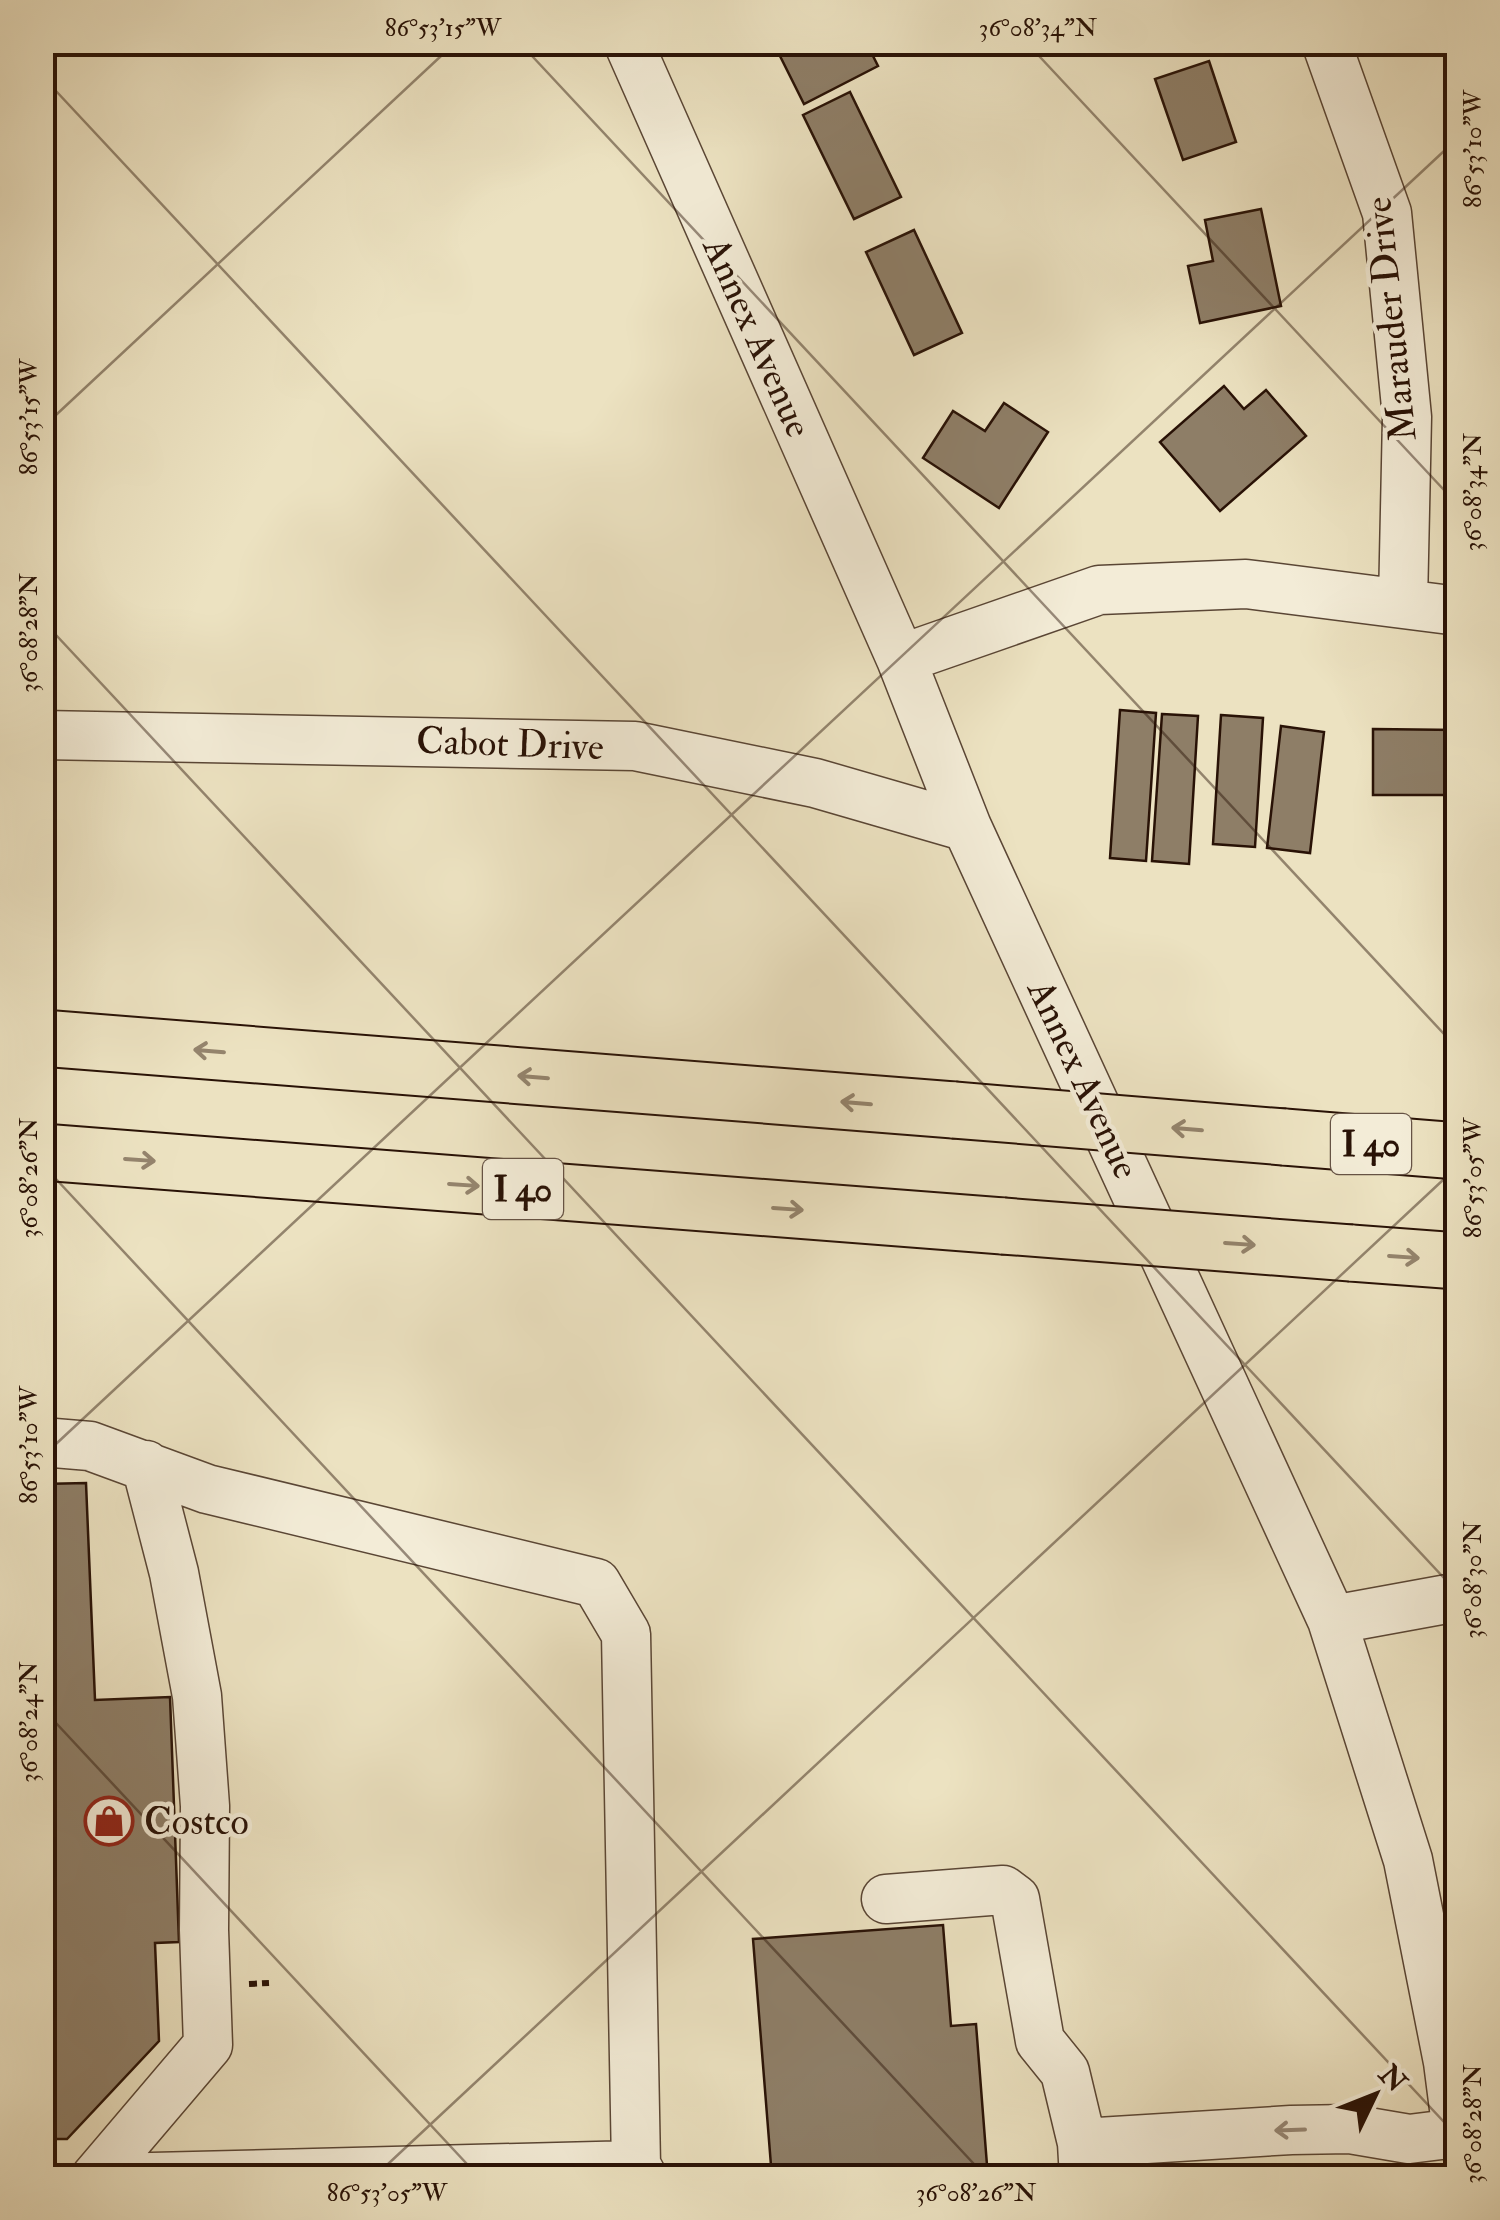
<svg xmlns="http://www.w3.org/2000/svg" width="1500" height="2220" viewBox="0 0 1500 2220" font-family="'IM FELL Double Pica',serif">
<rect width="100%" height="100%" fill="#ece2c1"/>
<filter id="stains"><feTurbulence type="fractalNoise" baseFrequency=".002" numOctaves="4"/><feColorMatrix values="0 0 0 0 .2 0 0 0 0 .09 0 0 0 0 .02 0 0 0 .5 -.17"/></filter>
<radialGradient id="worn" r=".72"><stop offset=".6" stop-color="#630" stop-opacity="0"/><stop offset="1" stop-color="#630" stop-opacity=".3"/></radialGradient>
<path fill="#8e7e67" stroke="#291206" stroke-width="2.5" d="M773,42H866L878,66L804,104Z
M1209,61L1236,142L1183,160L1155,79Z
M850,92L901,197L854,219L803,115Z
M1261,209L1281,306L1200,323L1188,266L1213,261L1205,220Z
M914,230L962,333L914,355L866,252Z
M1224,386L1244,409L1266,390L1306,436L1220,511L1160,442Z
M1004,403L1048,432L999,508L923,458L953,411L985,431Z
M1120,710L1156,713L1146,861L1110,858Z
M1162,714L1198,716L1189,864L1152,861Z
M1221,715L1263,718L1255,847L1213,844Z
M1281,726L1324,732L1310,853L1267,848Z
M1373,729L1458,730V795H1373Z
M86,1483L95,1700L170,1697L179,1942L155,1943L159,2041L67,2139H42V1484Z
M943,1925L951,2026L976,2024L988,2178H772L753,1939Z"/>
<g fill="none" stroke-linecap="round" stroke-linejoin="round">
<g stroke="#5a4635" stroke-width="51">
<path id="minor" d="M628,42L901,659L967,827L1332,1620L1408,1860L1448,2062L1458,2140
M1326,42L1387,213L1407,417L1403,603
M901,659L1099,590L1246,584L1458,611
M42,735L635,746L815,783L967,827
M42,1442L90,1446L207,1489L596,1583L626,1634L636,2165L643,2178
M1332,1620L1458,1597
M886,1899L1003,1890L1015,1899L1040,2041L1065,2072L1082,2143L1084,2178
M1082,2143L1291,2130L1350,2129L1409,2139L1457,2133
M95,2178L208,2045L204,1930L205,1806L197,1696L174,1573L146,1465
M110,2178L636,2165"/>
</g>
<g stroke="#291206" stroke-width="59">
<path id="highway" d="M42,1038L954,1110
M1284,1137L1458,1151
M42,1152L1003,1226
M1351,1253L1458,1261"/>
</g>
<path stroke="#291206" stroke-width="6" stroke-dasharray="8 5" stroke-linecap="butt" d="M249,1984L269,1983"/>
<use href="#minor" stroke="#f3ecd7" stroke-width="48"/>
<use href="#highway" stroke="#ece2c1" stroke-width="55"/>
<g stroke="#291206" stroke-width="59" stroke-linecap="butt">
<path id="highway-bridge" d="M954,1110L1284,1137
M1003,1226L1351,1253"/>
</g>
<use href="#highway-bridge" stroke="#ece2c1" stroke-width="55"/>
</g>
<defs><path id="oneway-shaft" d="M-6 0H5M1.5-3L5.5 0L1.5 3" fill="none" stroke-width="1.6" stroke-linecap="round" stroke-linejoin="round" transform="scale(2.5)"/></defs>
<g stroke="#94846d">
<use href="#oneway-shaft" transform="translate(209 1051) rotate(-175)"/>
<use href="#oneway-shaft" transform="translate(533 1077) rotate(-175)"/>
<use href="#oneway-shaft" transform="translate(856 1103) rotate(-175)"/>
<use href="#oneway-shaft" transform="translate(1187 1129) rotate(-175)"/>
<use href="#oneway-shaft" transform="translate(140 1160) rotate(4)"/>
<use href="#oneway-shaft" transform="translate(464 1185) rotate(4)"/>
<use href="#oneway-shaft" transform="translate(788 1209) rotate(4)"/>
<use href="#oneway-shaft" transform="translate(1240 1244) rotate(4)"/>
<use href="#oneway-shaft" transform="translate(1404 1257) rotate(4)"/>
</g>
<use stroke="#988a79" href="#oneway-shaft" transform="translate(1290 2130) rotate(178)"/>
<path fill="none" stroke="#291206" stroke-width="2.5" stroke-opacity="0.45" d="M519,42L1458,1049M1026,42L1458,505M42,76L1458,1593M42,428L456,42M42,620L1458,2137M42,1164L987,2178M42,1457L1458,138M42,1708L480,2178M373,2178L1458,1166"/>
<defs>
<g id="shop-ring" transform="scale(2.5)"><circle r="9.5" fill="#f3ecd7" stroke="#8f2418" stroke-width="1.5"/><path d="M-5-2.5h2.3a2.7 3.5 0 0 1 5.4 0H5L5.5 6h-11ZM-1.5-2.5h3a1.5 2.3 0 0 0-3 0Z" fill="#8f2418"/></g>
</defs>
<g fill-rule="evenodd">
<use href="#shop-ring" x="109" y="1821"/>
</g>
<g text-anchor="middle" stroke-width="9" stroke-linejoin="round" paint-order="stroke">
<g fill="#f3ecd7" stroke="#665345" stroke-width="2.5">
<rect x="1331" y="1114" width="80" height="60" rx="8"/>
<rect x="483" y="1159" width="80" height="60" rx="8"/>
</g>
<g font-size="35" font-weight="bold" fill="#291206">
<text x="1371" y="1156">I 40</text>
<text x="523" y="1201">I 40</text>
</g>
<g font-size="38" fill="#291206" stroke="#f3ecd7">
<text transform="translate(1390 319) rotate(-96)" y="13">Marauder Drive</text>
<text transform="translate(758 337) rotate(66)" y="13">Annex Avenue</text>
<text transform="translate(510 743) rotate(2)" y="13">Cabot Drive</text>
<text transform="translate(1084 1079) rotate(65)" y="13">Annex Avenue</text>
</g>
<g font-size="38" fill="#291206" stroke="#f3ecd7" text-anchor="start">
<text x="144" y="1834">Costco</text>
</g>
</g>
<rect width="1500" height="2220" fill="none" stroke="#ece2c1" stroke-width="110"/>
<g transform="translate(1375 2095) rotate(47)" stroke="#f3ecd7" stroke-width="8" paint-order="stroke">
<path d="M0-8L18 38L0 25L-18 38Z" fill="#291206"/>
<text y="-15" font-size="28" font-weight="bold" text-anchor="middle" fill="#291206">N</text>
</g>
<rect x="55" y="55" width="1390" height="2110" fill="none" stroke="#291206" stroke-width="4"/>
<g font-size="25" text-anchor="middle" fill="#291206">
<text x="443" y="36">86°53'15"W</text>
<text x="1038" y="36">36°08'34"N</text>
<text transform="translate(1472 149) rotate(-90)" y="9">86°53'10"W</text>
<text transform="translate(28 417) rotate(-90)" y="9">86°53'15"W</text>
<text transform="translate(1472 492) rotate(-90)" y="9">36°08'34"N</text>
<text transform="translate(28 633) rotate(-90)" y="9">36°08'28"N</text>
<text transform="translate(28 1178) rotate(-90)" y="9">36°08'26"N</text>
<text transform="translate(1472 1178) rotate(-90)" y="9">86°53'05"W</text>
<text transform="translate(28 1445) rotate(-90)" y="9">86°53'10"W</text>
<text transform="translate(1472 1580) rotate(-90)" y="9">36°08'30"N</text>
<text transform="translate(28 1722) rotate(-90)" y="9">36°08'24"N</text>
<text transform="translate(1472 2124) rotate(-90)" y="9">36°08'28"N</text>
<text x="387" y="2201">86°53'05"W</text>
<text x="976" y="2201">36°08'26"N</text>
</g>
<rect width="100%" height="100%" filter="url(#stains)"/>
<rect width="100%" height="100%" fill="url(#worn)"/>
</svg>
